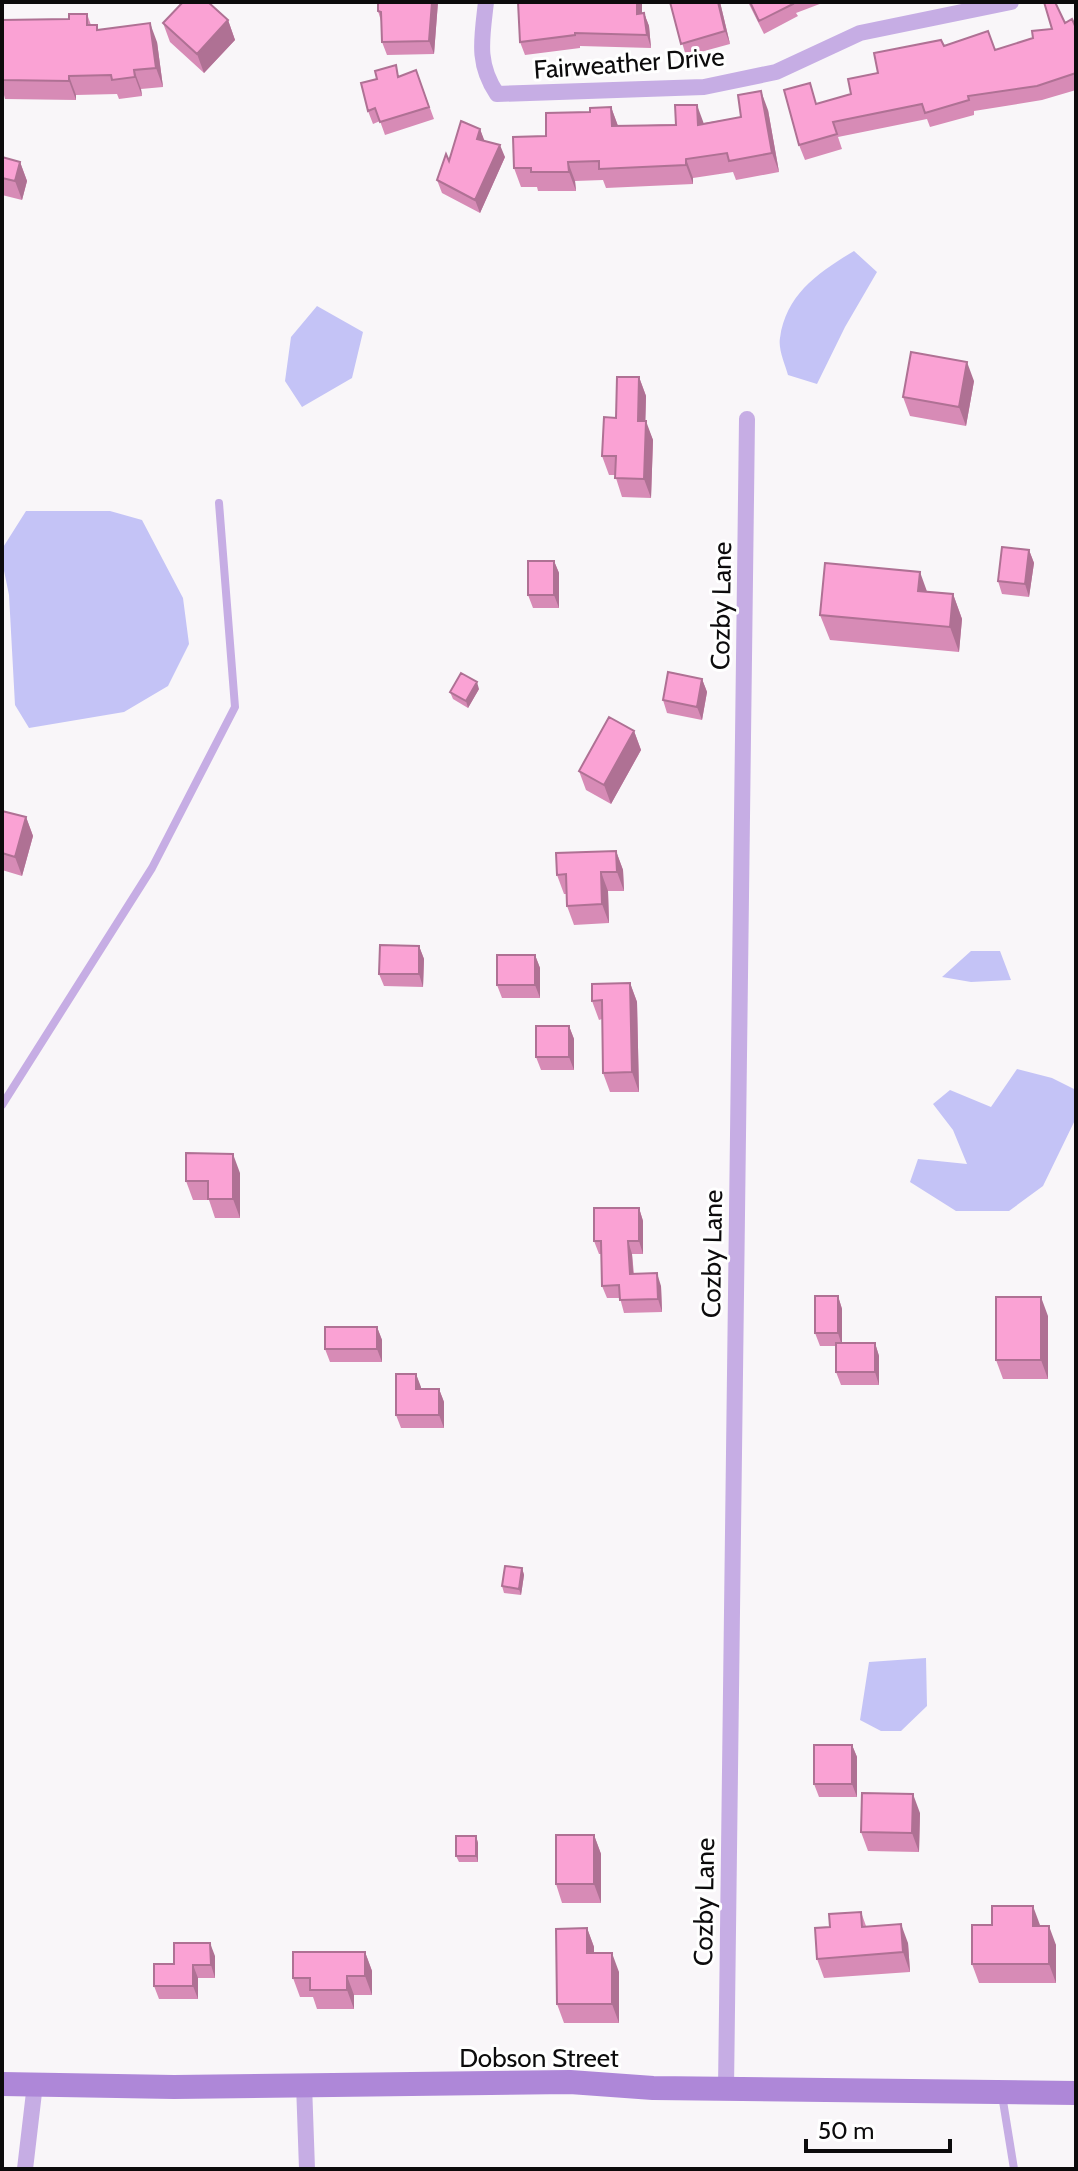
<svg xmlns="http://www.w3.org/2000/svg" width="1078" height="2171" viewBox="0 0 1078 2171" font-family="Cabin,sans-serif">
<rect width="100%" height="100%" fill="#f9f6f9"/>
<path fill="#c4c3f6" d="M854,251L877,272L845,327L817,384L788,375C785,364 778,349 780,338C786,294 819,272 854,251Z
M317,306L363,332L352,378L302,407L285,381L291,337Z
M26,511H110L142,520L183,598L189,644L168,686L124,712L29,728L15,705L9,595L2,561V549Z
M971,951H1000L1011,980L971,982L942,977Z
M1017,1069L1052,1078L1076,1090V1118L1043,1186L1009,1211H956L910,1182L918,1159L967,1164L953,1130L933,1104L950,1090L991,1107Z
M926,1658L927,1706L901,1731H881L860,1720L869,1662Z"/>
<g fill="none" stroke-linecap="round" stroke-linejoin="round">
<path stroke="#c6ade4" stroke-width="8" d="M2,1105L152,868L235,707L219,503
M1002,2095L1014,2169"/>
<path stroke="#c6ade4" stroke-width="16" d="M486,2C482,38 476,63 497,94L704,87L776,72L860,33L1011,2
M304,2084L307,2169
M726,2089L747,419
M25,2169L35,2084"/>
<path stroke="#ae87d8" stroke-width="24" d="M2,2084L174,2087L570,2082L653,2088L1076,2093"/>
</g>
<path fill="#d78bb6" d="M182,2H208L228,20L235,40L204,73L170,42L163,23L182,3Z
M378,2H438L434,54L387,55L382,42L381,21L378,11Z
M518,2H642V13H644L649,26L651,48L580,46V48L525,55L520,42Z
M670,2H720L730,44L686,56Z
M748,2H825L796,13L798,16L764,34Z
M87,14L91,25L99,30L157,42L163,87L141,89L142,96L119,99L117,94L76,95V100L5,99L4,95H2V20L69,19Z
M1072,19L1076,28V90L1042,100L974,111V115L930,127L927,119L838,137L842,149L805,160L799,145L817,104L851,94L878,73L944,46L995,50L1033,38Z
M416,70L434,119L385,135L380,121L373,124L368,111L400,76Z
M611,107L618,126L704,123L741,117L768,110L779,172L736,180L733,172L693,178V184L606,188L603,180L575,181L576,191H538L537,187H521L514,168L546,136L590,112Z
M480,129L484,141L505,157L480,213L442,193L437,180L449,161Z
M2,157L20,162L27,181L22,200L2,195Z
M639,377L646,396L645,421L653,440L651,498L622,497L615,475H609L602,456L616,418Z
M974,381L966,426L910,416L903,397Z
M1029,550L1034,563L1029,597L1002,594L998,581Z
M554,561L559,573V608H533L528,595Z
M927,592L953,594L962,619L959,652L830,640L820,615Z
M702,679L707,692L702,720L667,713L663,700Z
M479,689L468,708L453,699L450,692Z
M634,731L641,750L611,804L586,790L579,771Z
M2,811L26,817L33,836L22,876L2,870Z
M616,851L623,870L624,891H608L609,923L574,925L567,906V894H564L557,875Z
M419,946L424,959L423,987L384,986L379,974Z
M535,955L540,968V998H502L497,985Z
M630,983L637,1002L639,1092H610L603,1073L602,1019L599,1020L592,1001Z
M569,1026L574,1039V1070H541L536,1057Z
M240,1173V1218H215L209,1200H193L186,1181Z
M639,1208L643,1221V1254H632L634,1274L661,1286L662,1312L624,1313L620,1298H607L602,1286L601,1254H599L594,1241Z
M838,1296L842,1309V1343H875L879,1356V1385H841L836,1372V1346H820L815,1333Z
M1048,1316V1379H1003L996,1360Z
M377,1327L382,1340V1362H330L325,1349Z
M416,1374L421,1389H439L444,1402V1428H401L396,1415Z
M522,1568L524,1575L521,1595L504,1593L502,1586Z
M852,1745L857,1757V1797H819L814,1784Z
M920,1813L919,1852L868,1851L861,1832Z
M594,1835L601,1854V1903H562L556,1884Z
M476,1836L478,1843V1862H459L456,1856Z
M861,1912L866,1926L908,1943L910,1972L824,1978L817,1959L830,1927Z
M1040,1926L1056,1945V1983H979L972,1964Z
M587,1928L594,1947V1953L619,1972V2023H564L557,2004Z
M365,1952L372,1971V1995H354V2009H317L313,1997H300L293,1978Z
M215,1956V1978H198V1999H159L154,1986L174,1964Z"/>
<path fill="#af7194" d="M432,2H438L434,54L429,41Z
M637,2H642V26L637,14Z
M718,2H720L730,44L725,31Z
M644,13L649,26L651,48L647,35Z
M228,20L235,40L204,73L197,54Z
M150,23L157,42L163,87L156,68Z
M134,70L141,89L142,96L135,77Z
M69,76L76,95V100L69,81Z
M761,91L768,110L779,172L772,153Z
M697,105L704,124L698,125Z
M611,107L618,126H612Z
M480,129L485,142L477,139Z
M500,145L505,157L480,213L475,200Z
M686,159L693,178V184L686,165Z
M20,162L27,181L22,200L15,181Z
M568,162L575,181L576,191L569,172Z
M967,362L974,381L966,426L959,407Z
M639,377L646,396L645,440L638,421Z
M646,421L653,440L651,498L644,479Z
M1029,550L1034,563L1029,597L1025,584Z
M554,561L559,573V608L554,595Z
M920,572L929,597L918,591Z
M953,594L962,619L959,652L950,627Z
M702,679L707,692L702,720L697,707Z
M477,682L479,689L468,708L466,701Z
M634,731L641,750L611,804L604,785Z
M26,817L33,836L22,876L15,857Z
M616,851L623,870L624,891L617,872Z
M601,872L608,891L609,923L602,904Z
M419,946L424,959L423,987L419,974Z
M535,955L540,968V998L535,985Z
M630,983L637,1002L639,1092L632,1072Z
M569,1026L574,1039V1070L569,1057Z
M233,1154L240,1173V1218L233,1199Z
M639,1208L643,1221V1254L639,1241Z
M628,1241L632,1254L634,1287L630,1274Z
M657,1273L661,1286L662,1312L658,1299Z
M838,1296L842,1309V1346L838,1333Z
M1041,1297L1048,1316V1379L1041,1360Z
M377,1327L382,1340V1362L377,1349Z
M875,1343L879,1356V1385L875,1372Z
M416,1374L421,1387V1402L416,1389Z
M439,1389L444,1402V1428L439,1415Z
M522,1568L524,1575L521,1595L519,1589Z
M852,1745L857,1757V1797L852,1784Z
M913,1794L920,1813L919,1852L912,1833Z
M594,1835L601,1854V1903L594,1884Z
M476,1836L478,1843V1862L476,1856Z
M1033,1906L1040,1925L1039,1945L1033,1926Z
M901,1924L908,1943L910,1972L903,1952Z
M1049,1926L1056,1945V1983L1049,1964Z
M587,1928L594,1947V1972L587,1953Z
M210,1943L215,1956V1978L211,1965Z
M365,1952L372,1971V1995L365,1976Z
M612,1953L619,1972V2023L612,2004Z
M193,1965L198,1978V1999L193,1986Z
M347,1976L354,1995V2009L347,1990Z"/>
<path fill="#faa2d4" stroke="#af7194" stroke-width="2" d="M183,2H208L228,20L197,54L163,23Z
M378,2H432L429,41L382,42L381,12L378,11Z
M518,2H637V14L644,13L647,35L575,33V35L520,42Z
M670,2H718L725,31L681,44Z
M750,2H792L793,4L759,21Z
M1044,2H1055L1065,23L1072,19L1076,28V73L1037,86L968,96L969,100L925,113L922,104L833,122L837,134L799,145L784,90L810,83L816,104L851,94L848,79L878,73L874,53L941,40L944,46L988,31L995,50L1033,38L1032,31L1052,29Z
M69,14H87V25H97V30L150,23L156,68L134,70L135,77L112,80L111,75L69,76V81L2,80V20L69,19Z
M396,65L398,77L416,70L429,107L380,122L375,108L368,111L361,83L377,79L375,71Z
M761,91L772,153L729,161L727,153L686,159V165L599,169V161L568,162L569,172H531V168H514L513,137L546,136V113L590,112V108L611,107L612,126L676,125L675,105H697L698,125L741,117L738,95Z
M461,121L480,129L477,139L500,145L475,200L437,180L446,154L449,161Z
M2,157L20,162L15,181L2,178Z
M911,352L967,362L959,407L903,397Z
M617,377H639L638,421H646L644,479L615,478L616,456H602L604,417L616,418Z
M1002,547L1029,550L1025,584L998,581Z
M528,561H554V595H528Z
M825,563L920,572L918,591L953,594L950,627L820,615Z
M668,672L702,679L697,707L663,700Z
M461,673L477,682L466,701L450,692Z
M609,717L634,731L604,785L579,771Z
M2,811L26,817L15,857L2,853Z
M616,851L617,872H601L602,904L567,906L566,874L557,875L556,853Z
M380,945L419,946V974H379Z
M497,955H535V985H497Z
M630,983L632,1072L603,1073L602,1000L592,1001V984Z
M536,1026H569V1057H536Z
M186,1153L233,1154V1199H208V1181H186Z
M594,1208H639V1241H628L630,1274L657,1273L658,1299L620,1300L619,1285L602,1286L601,1241H594Z
M815,1296H838V1333H815Z
M996,1297H1041V1360H996Z
M325,1327H377V1349H325Z
M836,1343H875V1372H836Z
M396,1374H416V1389H439V1415H396Z
M505,1566L522,1568L519,1589L502,1586Z
M814,1745H852V1784H814Z
M862,1793L913,1794L912,1833L861,1832Z
M556,1835H594V1884H556Z
M456,1836H476V1856H456Z
M992,1906H1033V1926H1049V1964H972V1925H992Z
M861,1912L862,1927L901,1924L903,1952L817,1959L815,1928L830,1927L829,1914Z
M587,1928V1953H612V2004H557L556,1929Z
M174,1943H210L211,1965H193V1986H154V1964H174Z
M293,1952H365V1976H347V1990H310V1978H293Z"/>
<g text-anchor="middle" stroke-width="6" stroke-linejoin="round" paint-order="stroke">
<g font-size="26" fill="#0c0b0c" stroke="#fff">
<text transform="translate(629 63) rotate(-4)" y="9">Fairweather Drive</text>
<text transform="translate(721 606) rotate(-89)" y="9">Cozby Lane</text>
<text transform="translate(712 1254) rotate(-89)" y="9">Cozby Lane</text>
<text transform="translate(704 1902) rotate(-89)" y="9">Cozby Lane</text>
<text x="539" y="2067">Dobson Street</text>
</g>
</g>
<rect width="1078" height="2171" fill="none" stroke="#0c0b0c" stroke-width="8"/>
<path d="M806 2139v12h144v-12" fill="none" stroke="#0c0b0c" stroke-width="4"/>
<text x="818" y="2139" font-size="24" fill="#0c0b0c" stroke="#ffffff" stroke-width="6" paint-order="stroke">50 m</text>
</svg>
